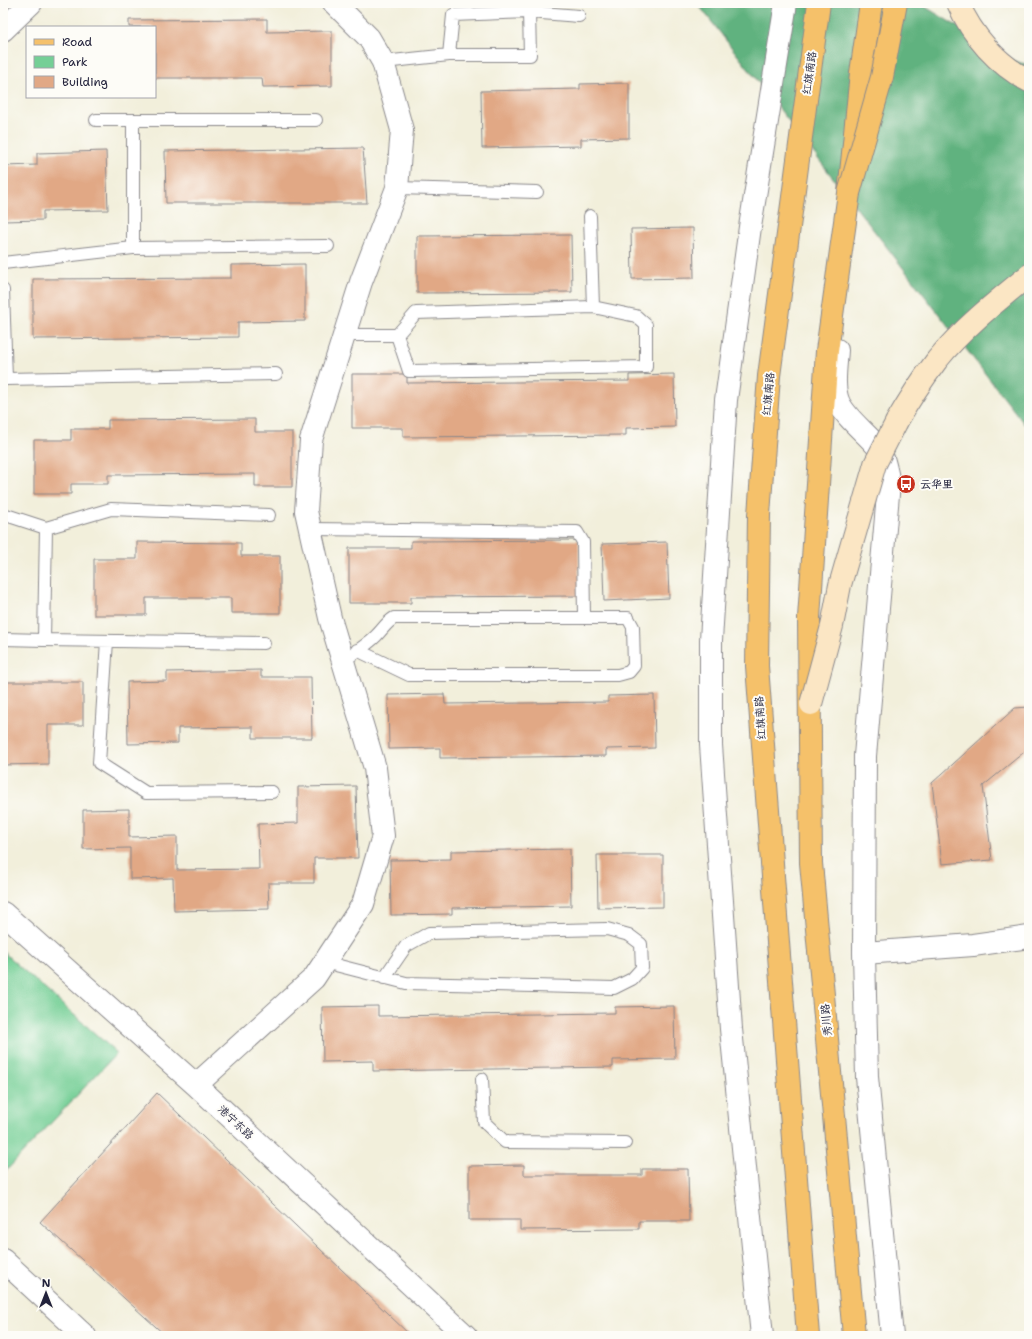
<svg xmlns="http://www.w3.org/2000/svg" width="1032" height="1339" viewBox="0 0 1032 1339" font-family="'Shantell Sans','LXGW WenKai TC',sans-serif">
<rect width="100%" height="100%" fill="#fdfcf7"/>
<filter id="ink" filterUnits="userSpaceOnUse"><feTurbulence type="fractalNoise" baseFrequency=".025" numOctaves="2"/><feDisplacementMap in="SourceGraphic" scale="8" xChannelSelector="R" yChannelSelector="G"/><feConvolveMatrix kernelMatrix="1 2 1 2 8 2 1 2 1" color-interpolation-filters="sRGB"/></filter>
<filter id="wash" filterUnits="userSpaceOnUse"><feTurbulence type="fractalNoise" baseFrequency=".012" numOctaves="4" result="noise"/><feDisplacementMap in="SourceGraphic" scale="16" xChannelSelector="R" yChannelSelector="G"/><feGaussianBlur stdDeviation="0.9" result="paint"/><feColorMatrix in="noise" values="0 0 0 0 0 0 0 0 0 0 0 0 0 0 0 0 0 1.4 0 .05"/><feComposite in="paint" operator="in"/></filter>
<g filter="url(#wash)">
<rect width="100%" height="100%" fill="#f2efdb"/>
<path fill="#75cf96" stroke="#4c7868" d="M3,952L117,1053L3,1174Z"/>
<path fill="#60b27f" stroke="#416a5d" d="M697,3H919L1014,61L1029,65V430Z"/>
<g id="blocks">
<path fill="#e1a885" d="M267,19V32L332,31V86L263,87L262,78H155V27H129V20Z
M629,83V138L581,139V146L482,148L481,91L580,89V84Z
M363,148L367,203H166L165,151Z
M106,151L108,210L43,211V220L3,221V166L37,165V153Z
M693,228L694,278L632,279L631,229Z
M571,235L572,292L417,293V236Z
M305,264V321L238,322V337L33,339V279L231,278V265Z
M352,374H407V383L629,381V375L674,374L675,427L626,428V435L403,437V428H352Z
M255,419V432H292V487H255V474L108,475V484H71V494H34V440H71V429H108V420Z
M579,540V596L411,597V603H349V548H411V541Z
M137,542L241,543V556H280V613H231V598H146V615H94V559H137Z
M667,542L669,598L604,601L602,544Z
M261,670V677H311L312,738H253V727L178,728V743L128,744L127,682L167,681V672Z
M3,682H83V725H48V764L3,765Z
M444,694L445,704L608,702V696L654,695L655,748L606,749V756L440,758V748L389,749L388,695Z
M1029,707V748L983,786L992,860L942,864L932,783L1015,708Z
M356,786L358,858H314V883H268L269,909L174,911L173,878L130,879V848L83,849V810L129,809V837L177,836V870L259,869L258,824L298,823V787Z
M570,849L571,906L452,908V914L391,915L390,860L451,859V851Z
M597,855H663V907L598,908Z
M378,1006V1016L615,1013V1007L674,1006L675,1059L613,1060V1067L373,1071V1061L323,1062L322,1007Z
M157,1093L411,1336H166L40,1222Z
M524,1165V1175H642V1169H688L689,1221H639V1229L520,1230V1220H469V1166Z"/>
</g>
</g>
<g filter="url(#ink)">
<use href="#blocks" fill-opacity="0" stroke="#8a888b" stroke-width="1"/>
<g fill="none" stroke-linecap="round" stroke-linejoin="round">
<g stroke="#8a888b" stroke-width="14">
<path id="lane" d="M449,55H530L529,12
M383,62L449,55L453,15L529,12L579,16
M96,120H133
M397,188L537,192
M590,216L593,307
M133,248V120H316
M3,263L133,248L328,246
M3,290L6,379L3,380
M344,335H397L416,313L593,307L636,316L646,325V367L409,371L397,335
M6,379L276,374
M3,514L46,528L111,509L269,515
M46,528L44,640L264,643
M310,529L577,532L583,542L584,618
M3,639L44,640
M107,641L99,763L146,793L272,792
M343,661C354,653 367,645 376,636C383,629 386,623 394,618H628L633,627L634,666L629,672L618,675H409L357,650
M324,962L406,983L614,988L632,979L642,968L641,944L629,935L607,929L429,933L406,946L384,978
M482,1079L484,1122L505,1142L625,1143"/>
</g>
<g stroke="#8a888b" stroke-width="24">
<path id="street" d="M3,30L31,3
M837,350C836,366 832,388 839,403C847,419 864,431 876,445C884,455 886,470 889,483L865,756L864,953L867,1077L892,1336
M3,913L196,1085L466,1336
M864,953L973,945L1029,937
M196,1085L314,978L363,904L383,836L375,768L330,618L306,511L311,440L361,282L397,188L402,130L383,62L369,38L334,3
M3,1260L85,1336
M762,1336L731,1029L711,745V640L726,400L750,227L786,3"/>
</g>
<g stroke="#8a888b" stroke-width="24">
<path id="secondary" d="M958,3C972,36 998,65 1029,81
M897,421C909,400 922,380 937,360C963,328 997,301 1029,275"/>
</g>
<g stroke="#8a888b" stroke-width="24">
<path id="primary" d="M808,1336L757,666L759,515L769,376L819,3
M854,1336L811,863L809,618L827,351L849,193L861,73L871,3"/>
</g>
<use href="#lane" stroke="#fff" stroke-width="12"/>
<use href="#street" stroke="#fff" stroke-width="22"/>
<use href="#secondary" stroke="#fbe6c4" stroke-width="22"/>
<use href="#primary" stroke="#f5c16b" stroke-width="22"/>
<g stroke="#8a888b" stroke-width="24" stroke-linecap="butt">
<path id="secondary-bridge" d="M811,704L832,626L840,585L875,464L897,421"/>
</g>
<g stroke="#8a888b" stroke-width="24" stroke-linecap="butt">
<path id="primary-bridge" d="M849,193L882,77L896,3"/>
</g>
<use href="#secondary-bridge" stroke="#fbe6c4" stroke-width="22"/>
<use href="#primary-bridge" stroke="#f5c16b" stroke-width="22"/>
</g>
</g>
<defs>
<g id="bus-disc" transform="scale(1)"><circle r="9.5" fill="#c8321e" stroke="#fdfcf7"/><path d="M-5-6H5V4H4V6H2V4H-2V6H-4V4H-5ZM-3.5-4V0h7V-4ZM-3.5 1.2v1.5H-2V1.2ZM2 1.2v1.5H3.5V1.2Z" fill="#fff"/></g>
</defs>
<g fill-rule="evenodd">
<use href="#bus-disc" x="906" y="484"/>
</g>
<g text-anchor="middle" stroke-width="4" stroke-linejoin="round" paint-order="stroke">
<g font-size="11" fill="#22223b" stroke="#fdfcf7">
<text transform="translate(809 73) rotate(-82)" y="4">红旗南路</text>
<text transform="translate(768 394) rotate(-85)" y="4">红旗南路</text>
<text transform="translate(760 718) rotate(-94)" y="4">红旗南路</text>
<text transform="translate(826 1020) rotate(-95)" y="4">秀川路</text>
<text transform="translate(236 1122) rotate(43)" y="4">港宁东路</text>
</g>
<g font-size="11" font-weight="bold" fill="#22223b" stroke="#fdfcf7" text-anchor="start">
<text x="920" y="488">云华里</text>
</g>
</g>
<rect width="1032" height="1339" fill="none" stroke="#fdfcf7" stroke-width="16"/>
<rect x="26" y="26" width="130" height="72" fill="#fdfcf7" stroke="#a5a5ac"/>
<rect x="34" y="39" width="20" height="6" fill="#f5c16b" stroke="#a5a5ac"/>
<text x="62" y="46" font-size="12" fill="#22223b">Road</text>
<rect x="34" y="56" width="20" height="12" fill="#75cf96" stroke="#a5a5ac"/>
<text x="62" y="66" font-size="12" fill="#22223b">Park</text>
<rect x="34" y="76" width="20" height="12" fill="#e1a885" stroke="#a5a5ac"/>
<text x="62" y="86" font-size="12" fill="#22223b">Building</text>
<g transform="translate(46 1293)" stroke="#fdfcf7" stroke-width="3" paint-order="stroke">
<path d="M0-3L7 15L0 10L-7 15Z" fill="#22223b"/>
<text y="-6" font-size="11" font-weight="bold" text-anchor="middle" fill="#22223b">N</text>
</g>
</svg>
